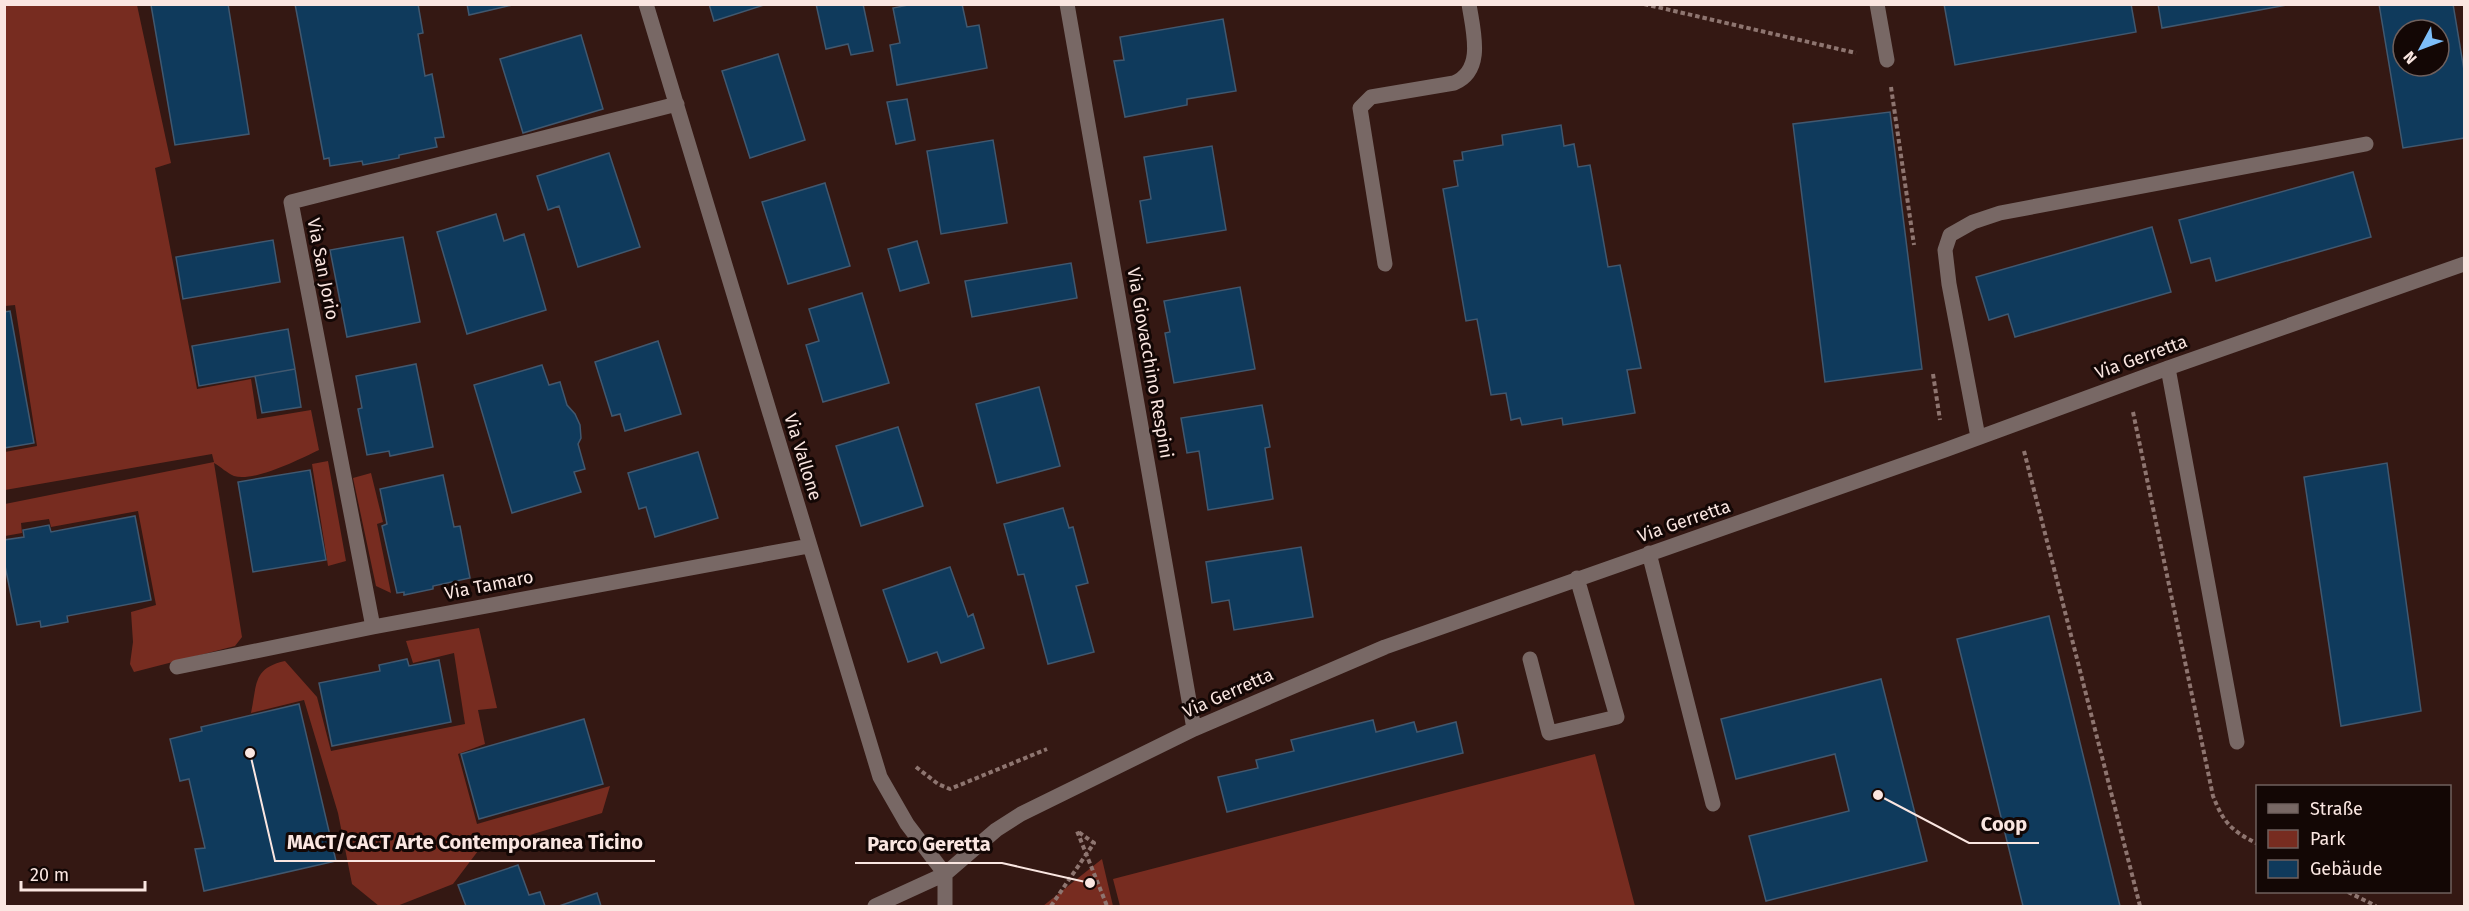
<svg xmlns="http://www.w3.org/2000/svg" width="2469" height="911" viewBox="0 0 2469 911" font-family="'Fira Sans',sans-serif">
<rect width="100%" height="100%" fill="#341813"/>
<path fill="#772c20" d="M5,5H137L171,163L155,168L197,389L251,379L257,419L311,410L319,450C300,459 255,482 234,476C227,473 221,467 214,463L242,637L235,646L134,672L130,664L133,642L131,612L156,605L138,511L51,527L49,519L21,523L22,533L5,536V504L214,462L212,454L5,490V452L37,446L15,305L5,306Z
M328,461L346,561L328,566L312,464Z
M371,473L383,522L377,524L391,593L376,586L353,478Z
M479,628L497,708L478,710L485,744L458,754L477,824L610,786L602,813L478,851L453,884L397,906H379L352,884L338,813L304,700L251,713C257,684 253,668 285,661L317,697L331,751L465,724L454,653L413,663L406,641Z
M1595,754L1635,906H1120L1113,879Z
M1102,859L1113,906H1043Z"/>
<path fill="#0f3a5c" stroke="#41586f" stroke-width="1.5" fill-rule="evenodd" d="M228,4L249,134L175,145L151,5Z
M295,4H418L423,33L418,34L425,76L432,74L444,137L435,138L437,147L399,155V158L363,165L362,161L330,166L329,158L324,159Z
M467,4H517L469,15Z
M709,4H767L714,21Z
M816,4H863L873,51L851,55L848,44L826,49Z
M913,4H962L967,27L979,25L987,68L897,85L890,45L900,43L893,8Z
M1944,4H2131L2136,32L1955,65Z
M2158,4H2292L2162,28Z
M2379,4H2453L2464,70V138L2403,148ZM2403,30H2439V66H2403Z
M1223,19L1236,91L1187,99V105L1125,117L1114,61L1124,60L1120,37Z
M581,35L603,109L523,133L500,59Z
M778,54L805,140L750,158L722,71Z
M907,99L915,140L896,144L887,102Z
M1890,112L1922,369L1825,382L1793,124Z
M1561,125L1564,146L1574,144L1578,167L1590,165L1608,267L1620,265L1641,368L1627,370L1635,413L1563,425L1562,418L1522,425L1520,418L1511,420L1506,393L1491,395L1477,319L1466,321L1443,189L1458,186L1454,161L1463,160L1462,152L1503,145L1502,135Z
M993,140L1007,223L941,234L927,151Z
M1212,146L1226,230L1147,243L1140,201L1151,199L1144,157Z
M609,153L640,247L578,267L559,206L548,210L537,176Z
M2353,172L2371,237L2216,281L2210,258L2191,263L2179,220Z
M825,183L850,266L788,284L762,202Z
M496,214L504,241L524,234L546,310L467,334L437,232Z
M2152,227L2171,292L2015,337L2008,314L1989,320L1976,277Z
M403,237L420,322L347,337L330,250Z
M273,240L280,282L183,299L176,257Z
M917,241L929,283L900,291L888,249Z
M1071,263L1077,298L972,317L965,281Z
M1240,287L1255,369L1174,383L1165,333L1170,332L1164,301Z
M862,293L889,383L823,402L806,345L819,341L809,309Z
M10,311L34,443L4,448V312Z
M288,329L295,369L199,386L192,346Z
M658,341L681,414L625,431L620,414L612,416L595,362Z
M416,364L433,447L390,456L389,451L367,455L358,409L362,408L356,376Z
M542,365L549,385L560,382L567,405L575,414L580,425L581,438L578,444L585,469L574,472L581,492L512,513L474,385Z
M295,369L301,407L262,413L255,376Z
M1039,387L1060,466L997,483L976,404Z
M1262,405L1270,447L1265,448L1273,499L1208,510L1199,451L1187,453L1181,418Z
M898,427L923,506L861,526L836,446Z
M698,452L718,518L655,537L646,507L639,509L628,473Z
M2387,463L2421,711L2341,726L2304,477Z
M310,470L326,560L253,572L238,482Z
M443,475L454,527L460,526L470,578L433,586V589L404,595V592L397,593L382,526L387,524L380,489Z
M1063,508L1069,528L1073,527L1088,583L1076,586L1094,652L1048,664L1024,574L1018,575L1004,524Z
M135,516L151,600L67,616L68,622L41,627L40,621L17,625L4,561V540L24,537L23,530L49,525L51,532Z
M1301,547L1313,617L1234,630L1229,600L1212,603L1206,562Z
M950,567L968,617L973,614L984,648L941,663L937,652L908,662L883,590Z
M2049,616L2120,906H2023L1957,639Z
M407,659L409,666L439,660L451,722L332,746L319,683L380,671L379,665Z
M1881,679L1927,861L1766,901L1749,836L1849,811L1835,754L1736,779L1721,719Z
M299,704L336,861L204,891L195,849L205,848L189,779L180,781L170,739L202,731L201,727Z
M584,719L603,784L479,819L461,754Z
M1373,720L1376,732L1414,722L1417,732L1456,722L1463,753L1227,812L1218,777L1258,768L1256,760L1294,751L1291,740Z
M518,865L529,895L540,892L545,906H466L458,885Z
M597,893L601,906H559Z"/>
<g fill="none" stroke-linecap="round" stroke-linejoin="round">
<path stroke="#8e7570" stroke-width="4" stroke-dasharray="4.5 3" stroke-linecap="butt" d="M1644,4L1856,53
M1891,87L1914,245
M1933,374L1940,420
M2133,412L2213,796C2224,824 2232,831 2258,844
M2024,451L2140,906
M916,767L938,784L950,789L1047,749
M2348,892L2376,906
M1051,906L1094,843L1077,831L1107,906"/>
<path stroke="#786865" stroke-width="15" d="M646,4L880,777L907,824L945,874V906
M1067,4L1194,729
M1877,4L1887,60
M1385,264L1360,108L1371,97L1454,83C1485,70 1473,31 1469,4
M2168,368L2237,742
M1978,437L1949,284L1945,250L1950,235L1973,222L2000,213L2366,144
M1649,553L1713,804
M373,627L291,202L677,104
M1530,659L1549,733L1617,717L1577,578
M177,667L373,627L809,546
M875,906L945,874L996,830L1021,814L1194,729L1385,647L1945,450L2168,368L2464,264"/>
</g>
<g text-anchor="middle" stroke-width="6" stroke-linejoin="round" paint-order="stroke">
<g font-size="18" fill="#fae6e1" stroke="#130705">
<text transform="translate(323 269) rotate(79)" y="6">Via San Jorio</text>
<text transform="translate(2141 357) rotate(-20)" y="6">Via Gerretta</text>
<text transform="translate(1150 363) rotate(80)" y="6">Via Giovacchino Respini</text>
<text transform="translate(803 457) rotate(73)" y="6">Via Vallone</text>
<text transform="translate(1684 521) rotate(-19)" y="6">Via Gerretta</text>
<text transform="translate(489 585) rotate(-11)" y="6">Via Tamaro</text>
<text transform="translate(1228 693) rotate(-24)" y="6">Via Gerretta</text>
</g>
</g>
<path fill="none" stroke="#fae6e1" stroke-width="2" d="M1878 795L1969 843H2039M250 753L275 861H655M1090 883L1002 863H855"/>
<g fill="#fae6e1" stroke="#130705" stroke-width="2">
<circle cx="1878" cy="795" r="6"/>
<circle cx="250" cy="753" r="6"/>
<circle cx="1090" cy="883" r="6"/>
</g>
<g font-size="20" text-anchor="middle" font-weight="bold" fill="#fae6e1" stroke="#130705" stroke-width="6" stroke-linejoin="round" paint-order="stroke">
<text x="2004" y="831">Coop</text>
<text x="465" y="849">MACT/CACT Arte Contemporanea Ticino</text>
<text x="929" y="851">Parco Geretta</text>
</g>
<rect width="2469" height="911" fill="none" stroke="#fae6e1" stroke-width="12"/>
<rect x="2256" y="785" width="195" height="108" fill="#130705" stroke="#6f605d" stroke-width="1.5"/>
<rect x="2268" y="804" width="30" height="9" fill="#786865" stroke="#6f605d" stroke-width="1.5"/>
<text x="2310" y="815" font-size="18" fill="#fae6e1">Straße</text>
<rect x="2268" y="830" width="30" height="18" fill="#772c20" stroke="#6f605d" stroke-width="1.5"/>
<text x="2310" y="845" font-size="18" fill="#fae6e1">Park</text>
<rect x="2268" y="860" width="30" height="18" fill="#0f3a5c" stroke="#6f605d" stroke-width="1.5"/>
<text x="2310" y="875" font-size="18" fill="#fae6e1">Gebäude</text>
<g transform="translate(2421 48) rotate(229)"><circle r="28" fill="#130705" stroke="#6f605d" stroke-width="1.5"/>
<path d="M0-4.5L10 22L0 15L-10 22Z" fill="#7dbef9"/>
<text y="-9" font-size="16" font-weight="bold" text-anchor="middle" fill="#fae6e1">N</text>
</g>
<path d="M21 881v9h124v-9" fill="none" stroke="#fae6e1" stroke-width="3"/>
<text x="30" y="881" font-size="18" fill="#fae6e1" stroke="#130705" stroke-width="4.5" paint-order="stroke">20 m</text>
</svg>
